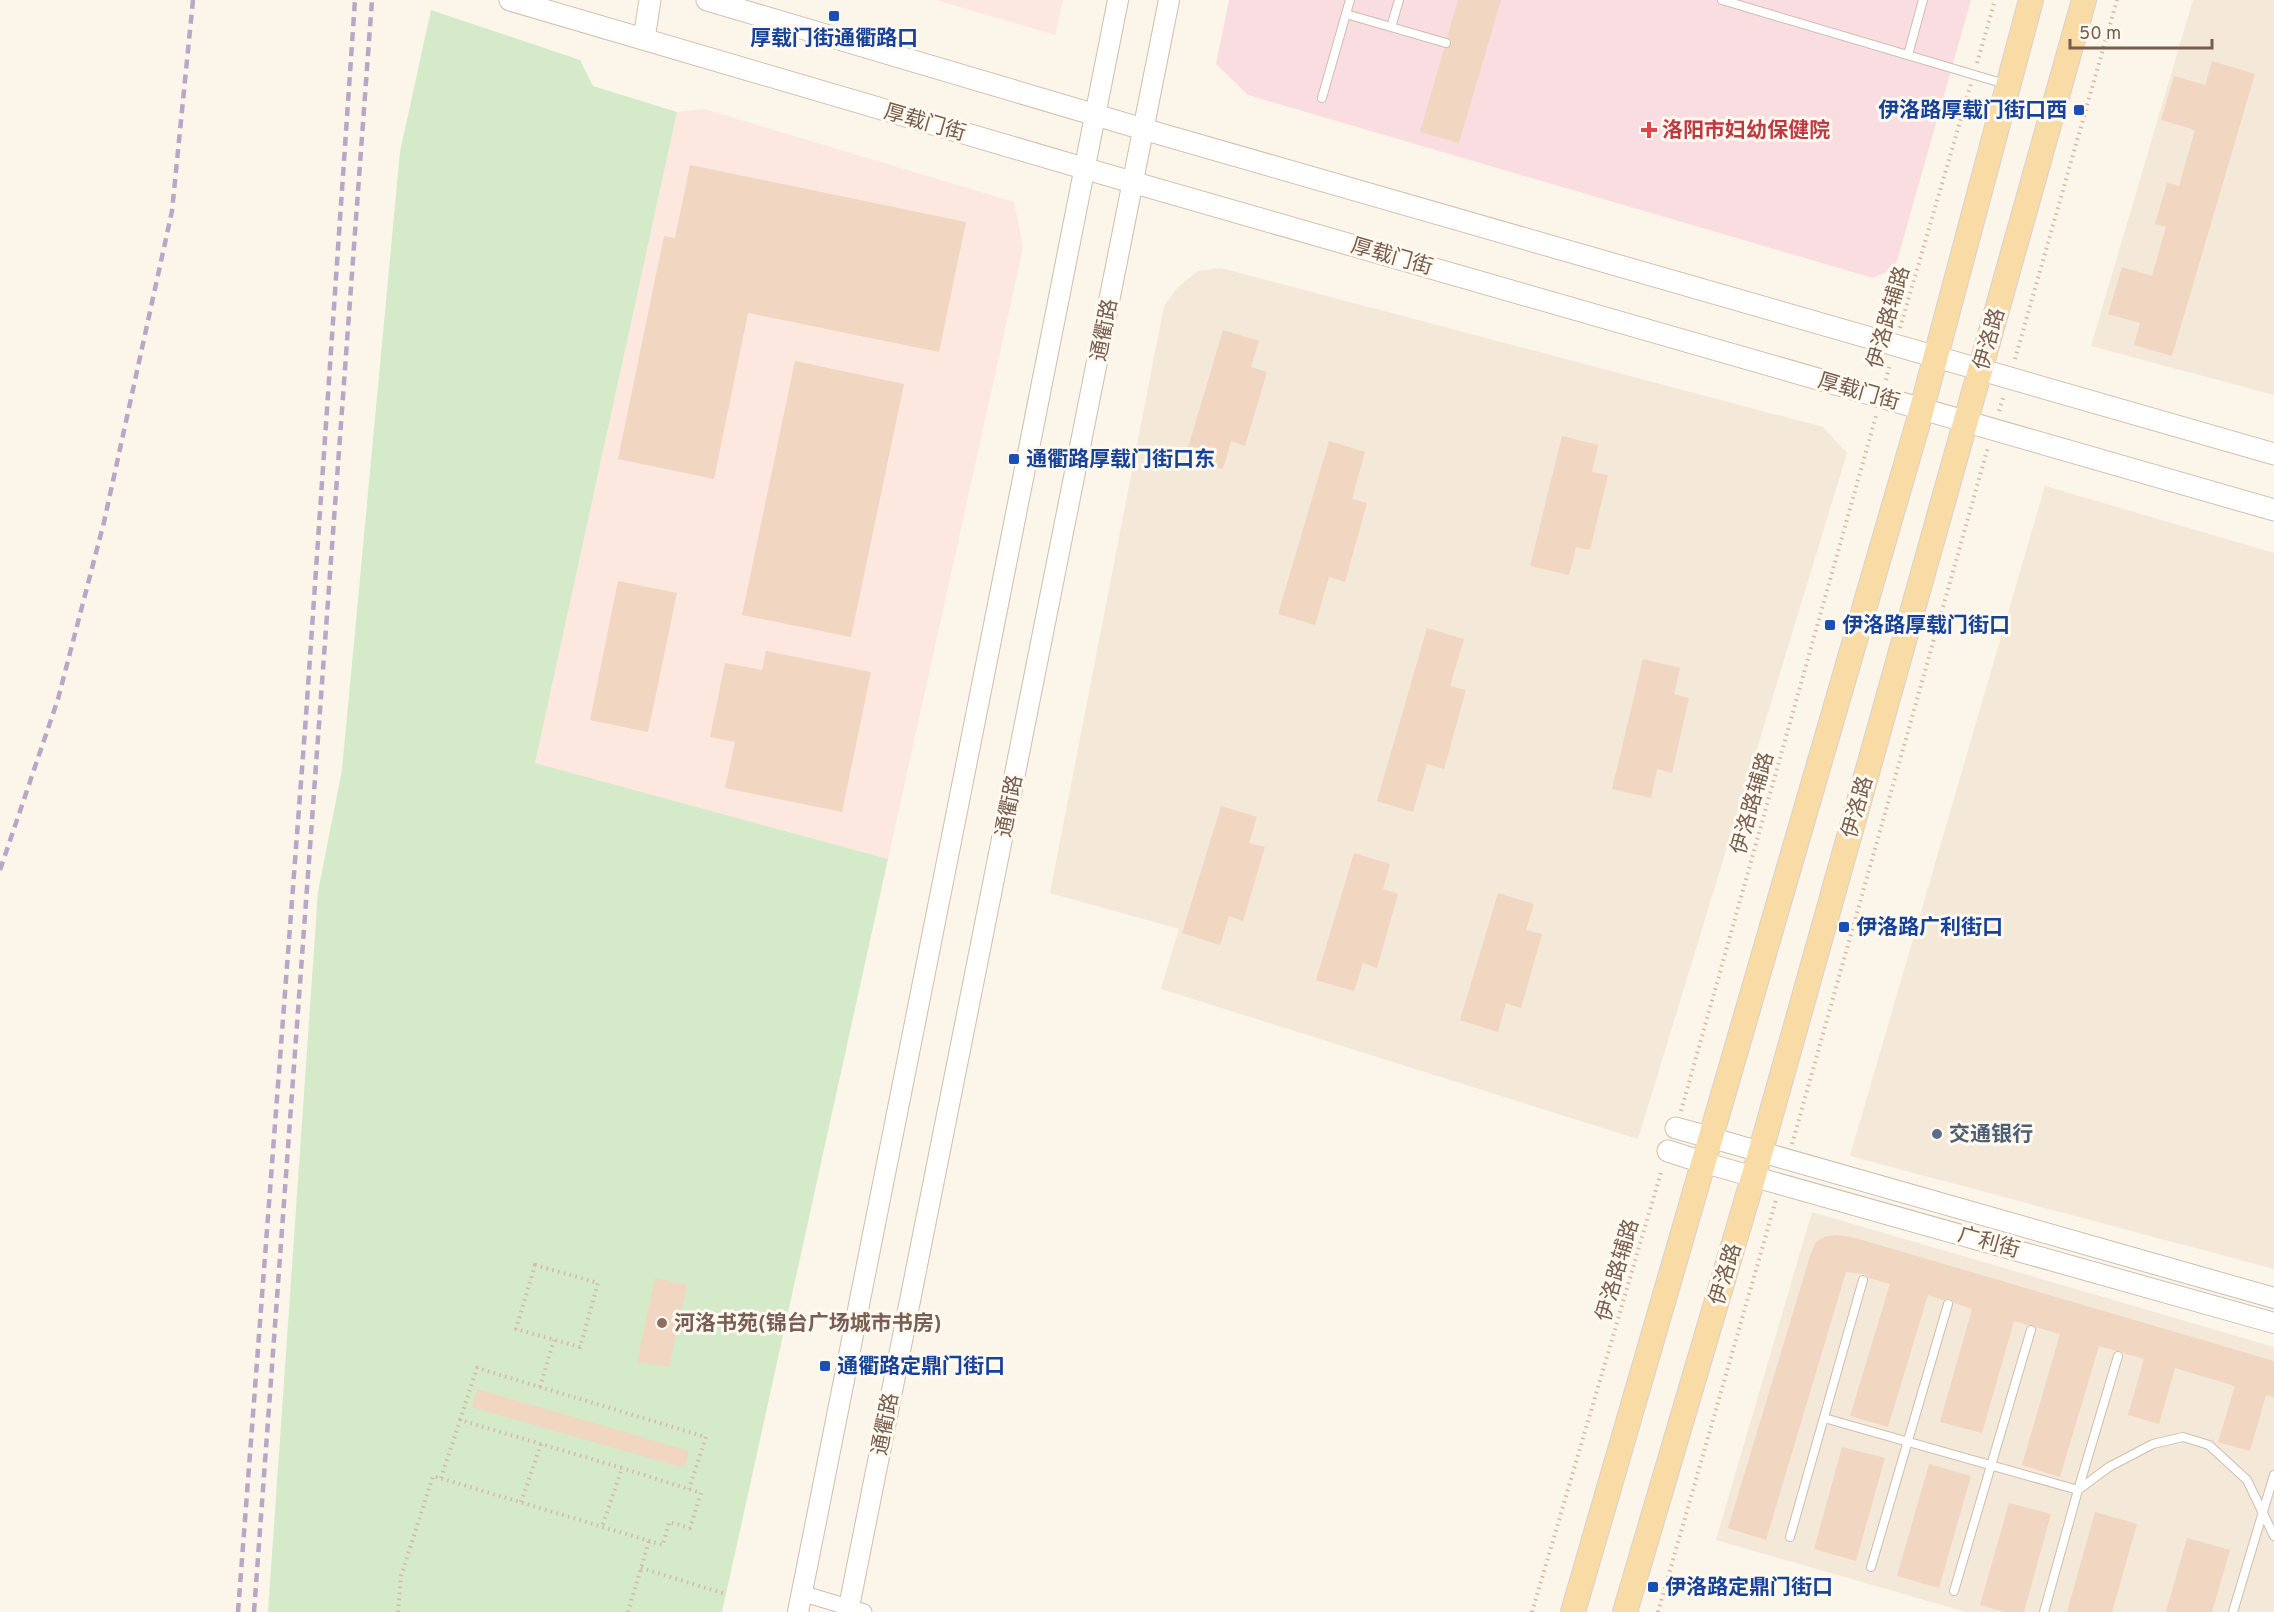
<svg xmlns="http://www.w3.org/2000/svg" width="2274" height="1612" viewBox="0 0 2274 1612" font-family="Overpass,'Noto Sans SC',sans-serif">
<rect width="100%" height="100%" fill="#fcf5ea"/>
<path fill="#f4e8d8" d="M2193,0H2274V395L2091,346Z
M1221,268L1823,427L1847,453L1638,1139L1161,989L1179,929L1050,893L1164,306L1178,287L1198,271Z
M2045,486L2274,553V1269L1850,1156Z
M1812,1212L2274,1347V1612H1966L1716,1540Z"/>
<path fill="#fce8de" d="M936,0H1063L1055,35Z
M704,109L1014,202L1023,248L888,859L535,763L677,112Z"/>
<path fill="#fadde0" d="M1229,0H1971L1895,268L1873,278L1248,95L1216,64Z"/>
<path fill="#d5eac8" d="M431,10L580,60L593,86L677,112L535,763L888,859L722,1612H268L318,892L342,770L400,152Z"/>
<path fill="#f1d6c2" d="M1458,0H1501L1459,143L1420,132L1444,49L1452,44L1447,37Z
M2212,61L2255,74L2172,356L2134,345L2140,323L2108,314L2122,267L2152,276L2166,227L2155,224L2167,183L2179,186L2195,130L2161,120L2174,76L2205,85Z
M690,165L966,222L939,352L748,313L714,479L618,459L664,236L675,238Z
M1223,330L1259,341L1251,367L1267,372L1245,446L1231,441L1223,469L1185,458Z
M795,361L904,384L851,637L742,615Z
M1562,436L1598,445L1592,472L1608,475L1590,550L1576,547L1569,575L1530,566Z
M1329,441L1365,452L1352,499L1367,503L1345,582L1329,577L1315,625L1278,614Z
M618,581L677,593L648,732L590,720Z
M1427,628L1464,639L1450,686L1466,690L1444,769L1427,764L1413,812L1377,801Z
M766,651L871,672L842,812L725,788L735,742L710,737L725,663L762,670Z
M1643,659L1680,668L1674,694L1689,698L1672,773L1657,769L1651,798L1612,789Z
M1221,806L1257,817L1249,843L1265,847L1243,921L1229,916L1220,945L1182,933Z
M1354,853L1390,864L1383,889L1398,894L1377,968L1363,963L1354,991L1316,980Z
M1498,893L1534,904L1526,930L1542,934L1521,1008L1506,1003L1498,1032L1460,1020Z
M1835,1235L1852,1237L2274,1361V1397L2266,1395L2250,1451L2218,1442L2235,1386L2175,1368L2159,1424L2128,1415L2144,1359L2099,1346L2060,1477L2022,1465L2060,1334L2014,1321L1982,1433L1940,1422L1972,1309L1954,1303L1950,1298L1943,1300L1928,1295L1888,1427L1850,1416L1890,1284L1869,1278L1865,1274L1846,1272L1766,1540L1728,1528L1811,1253L1816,1242L1824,1237Z
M655,1278L687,1285L669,1367L637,1362Z
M477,1389L689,1451L684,1468L472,1407Z
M1842,1447L1885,1458L1856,1561L1814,1549Z
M1929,1464L1971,1476L1939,1588L1897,1576Z
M2009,1503L2051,1514L2024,1612H2005L1980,1605Z
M2095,1512L2137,1524L2112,1612H2067Z
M2187,1538L2230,1550L2212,1612H2166Z"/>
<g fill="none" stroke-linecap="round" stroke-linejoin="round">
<g stroke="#cebeaf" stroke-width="10">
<path id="service" d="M1399,0L1391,27L1446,43
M1722,0L2005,84
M1346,14L1391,27
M1908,55L1923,0
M1322,98L1350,0
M1824,1418L2078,1490L2118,1356
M1790,1537L1863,1280
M1871,1567L1948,1304
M1954,1591L2031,1330
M2044,1612L2078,1490L2109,1467L2153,1444L2183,1437L2209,1445L2247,1480L2274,1536
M2233,1612L2274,1475"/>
</g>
<g stroke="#cebeaf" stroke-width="17">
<path id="minor" d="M801,1593L864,1612"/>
</g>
<g stroke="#cebeaf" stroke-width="22">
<path id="tertiary" d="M1712,1138L2274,1298
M1705,1163L2274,1323
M798,1612L1118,0
M848,1612L1169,0"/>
</g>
<g stroke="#d4c0af" stroke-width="23">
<path id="secondary" d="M510,0L1083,168L2274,510
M707,0L1143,129L2274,454
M644,39L650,0
M1676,1128L1712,1138
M1668,1151L1705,1163"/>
</g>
<g stroke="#d9d2cd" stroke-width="26">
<path id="primary" d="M1573,1612L1918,423L2031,0
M1625,1612L1754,1175L2084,0"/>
</g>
<path stroke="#d6b9a4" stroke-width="4" stroke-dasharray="1.5 4.5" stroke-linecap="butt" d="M1977,63L1995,0
M1900,328L1971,84
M2015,359L2117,0
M1886,380L1890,364
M1999,411L2004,395
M1681,1111L1876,416
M1792,1144L1988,447
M535,1265L598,1283L580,1347L516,1329Z
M540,1387L554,1340
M460,1420L477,1368L706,1437L689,1489
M441,1478L460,1420L622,1468L602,1527
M521,1502L541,1444
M641,1568L726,1594
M398,1612L401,1576L433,1476L663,1545L669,1522L690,1528L701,1493L622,1468
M628,1612L649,1541
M1532,1612L1662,1169
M1658,1612L1776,1200"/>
<use href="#service" stroke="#fff" stroke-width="8"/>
<use href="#minor" stroke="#fff" stroke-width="15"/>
<use href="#tertiary" stroke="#fff" stroke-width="20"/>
<use href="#secondary" stroke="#fff" stroke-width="21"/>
<use href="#primary" stroke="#f8dba5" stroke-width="24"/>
<path stroke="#b9a7c7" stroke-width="4.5" stroke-dasharray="9 6" stroke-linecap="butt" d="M0,870L58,699L104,522L172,211L193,0
M238,1612L306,716L355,0
M254,1612L372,0"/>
</g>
<g fill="#1a4fb4" stroke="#fff9f0" stroke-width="2">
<rect x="828" y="10" width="12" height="12" rx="3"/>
<rect x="2073" y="104" width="12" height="12" rx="3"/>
<rect x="1008" y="453" width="12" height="12" rx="3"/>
<rect x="1824" y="619" width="12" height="12" rx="3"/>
<rect x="1838" y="921" width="12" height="12" rx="3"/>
<rect x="819" y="1360" width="12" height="12" rx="3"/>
<rect x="1647" y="1581" width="12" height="12" rx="3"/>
</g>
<path fill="#e0444e" stroke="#fff9f0" stroke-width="2" d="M1646 121h6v6h6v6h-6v6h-6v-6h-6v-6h6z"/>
<circle fill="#5c6f8a" stroke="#fff9f0" stroke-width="2" cx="1937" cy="1134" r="6"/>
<circle fill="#8d6e63" stroke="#fff9f0" stroke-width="2" cx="662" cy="1323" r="6"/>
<g text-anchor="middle" stroke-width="6" stroke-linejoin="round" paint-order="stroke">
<g font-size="21" font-weight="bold" fill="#164399" stroke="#fff9f0" text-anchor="start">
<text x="834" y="45" text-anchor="middle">厚载门街通衢路口</text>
<text x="2067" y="117" text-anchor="end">伊洛路厚载门街口西</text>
<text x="1026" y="466">通衢路厚载门街口东</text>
<text x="1842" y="632">伊洛路厚载门街口</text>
<text x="1856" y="934">伊洛路广利街口</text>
<text x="837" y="1373">通衢路定鼎门街口</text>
<text x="1665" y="1594">伊洛路定鼎门街口</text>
</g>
<g font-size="21" fill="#775d4d" stroke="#fff9f0">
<text transform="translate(925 122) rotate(16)" y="7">厚载门街</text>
<text transform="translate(1392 256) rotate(16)" y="7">厚载门街</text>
<text transform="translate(1888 317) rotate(-74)" y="7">伊洛路辅路</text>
<text transform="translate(1104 330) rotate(-79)" y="7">通衢路</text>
<text transform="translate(1989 339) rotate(-74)" y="7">伊洛路</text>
<text transform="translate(1859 391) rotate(16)" y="7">厚载门街</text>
<text transform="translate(1752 803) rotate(-74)" y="7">伊洛路辅路</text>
<text transform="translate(1009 806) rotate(-79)" y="7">通衢路</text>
<text transform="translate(1857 807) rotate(-74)" y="7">伊洛路</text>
<text transform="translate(1989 1242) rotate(16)" y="7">广利街</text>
<text transform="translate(1617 1270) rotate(-74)" y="7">伊洛路辅路</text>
<text transform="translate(1725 1274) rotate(-73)" y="7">伊洛路</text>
<text transform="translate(885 1424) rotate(-79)" y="7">通衢路</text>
</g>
<g font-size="21" font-weight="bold" fill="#be3a42" stroke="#fff9f0" text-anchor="start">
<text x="1662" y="137">洛阳市妇幼保健院</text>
</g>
<g font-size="21" font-weight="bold" fill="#4e5e75" stroke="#fff9f0" text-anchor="start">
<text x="1949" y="1141">交通银行</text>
</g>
<g font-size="21" font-weight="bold" fill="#785e54" stroke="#fff9f0" text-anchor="start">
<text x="674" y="1330">河洛书苑(锦台广场城市书房)</text>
</g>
</g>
<path d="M2070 39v9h142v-9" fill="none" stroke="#775d4d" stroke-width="3"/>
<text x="2079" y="39" font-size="18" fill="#775d4d" stroke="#fff9f0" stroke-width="4.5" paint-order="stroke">50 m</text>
</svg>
